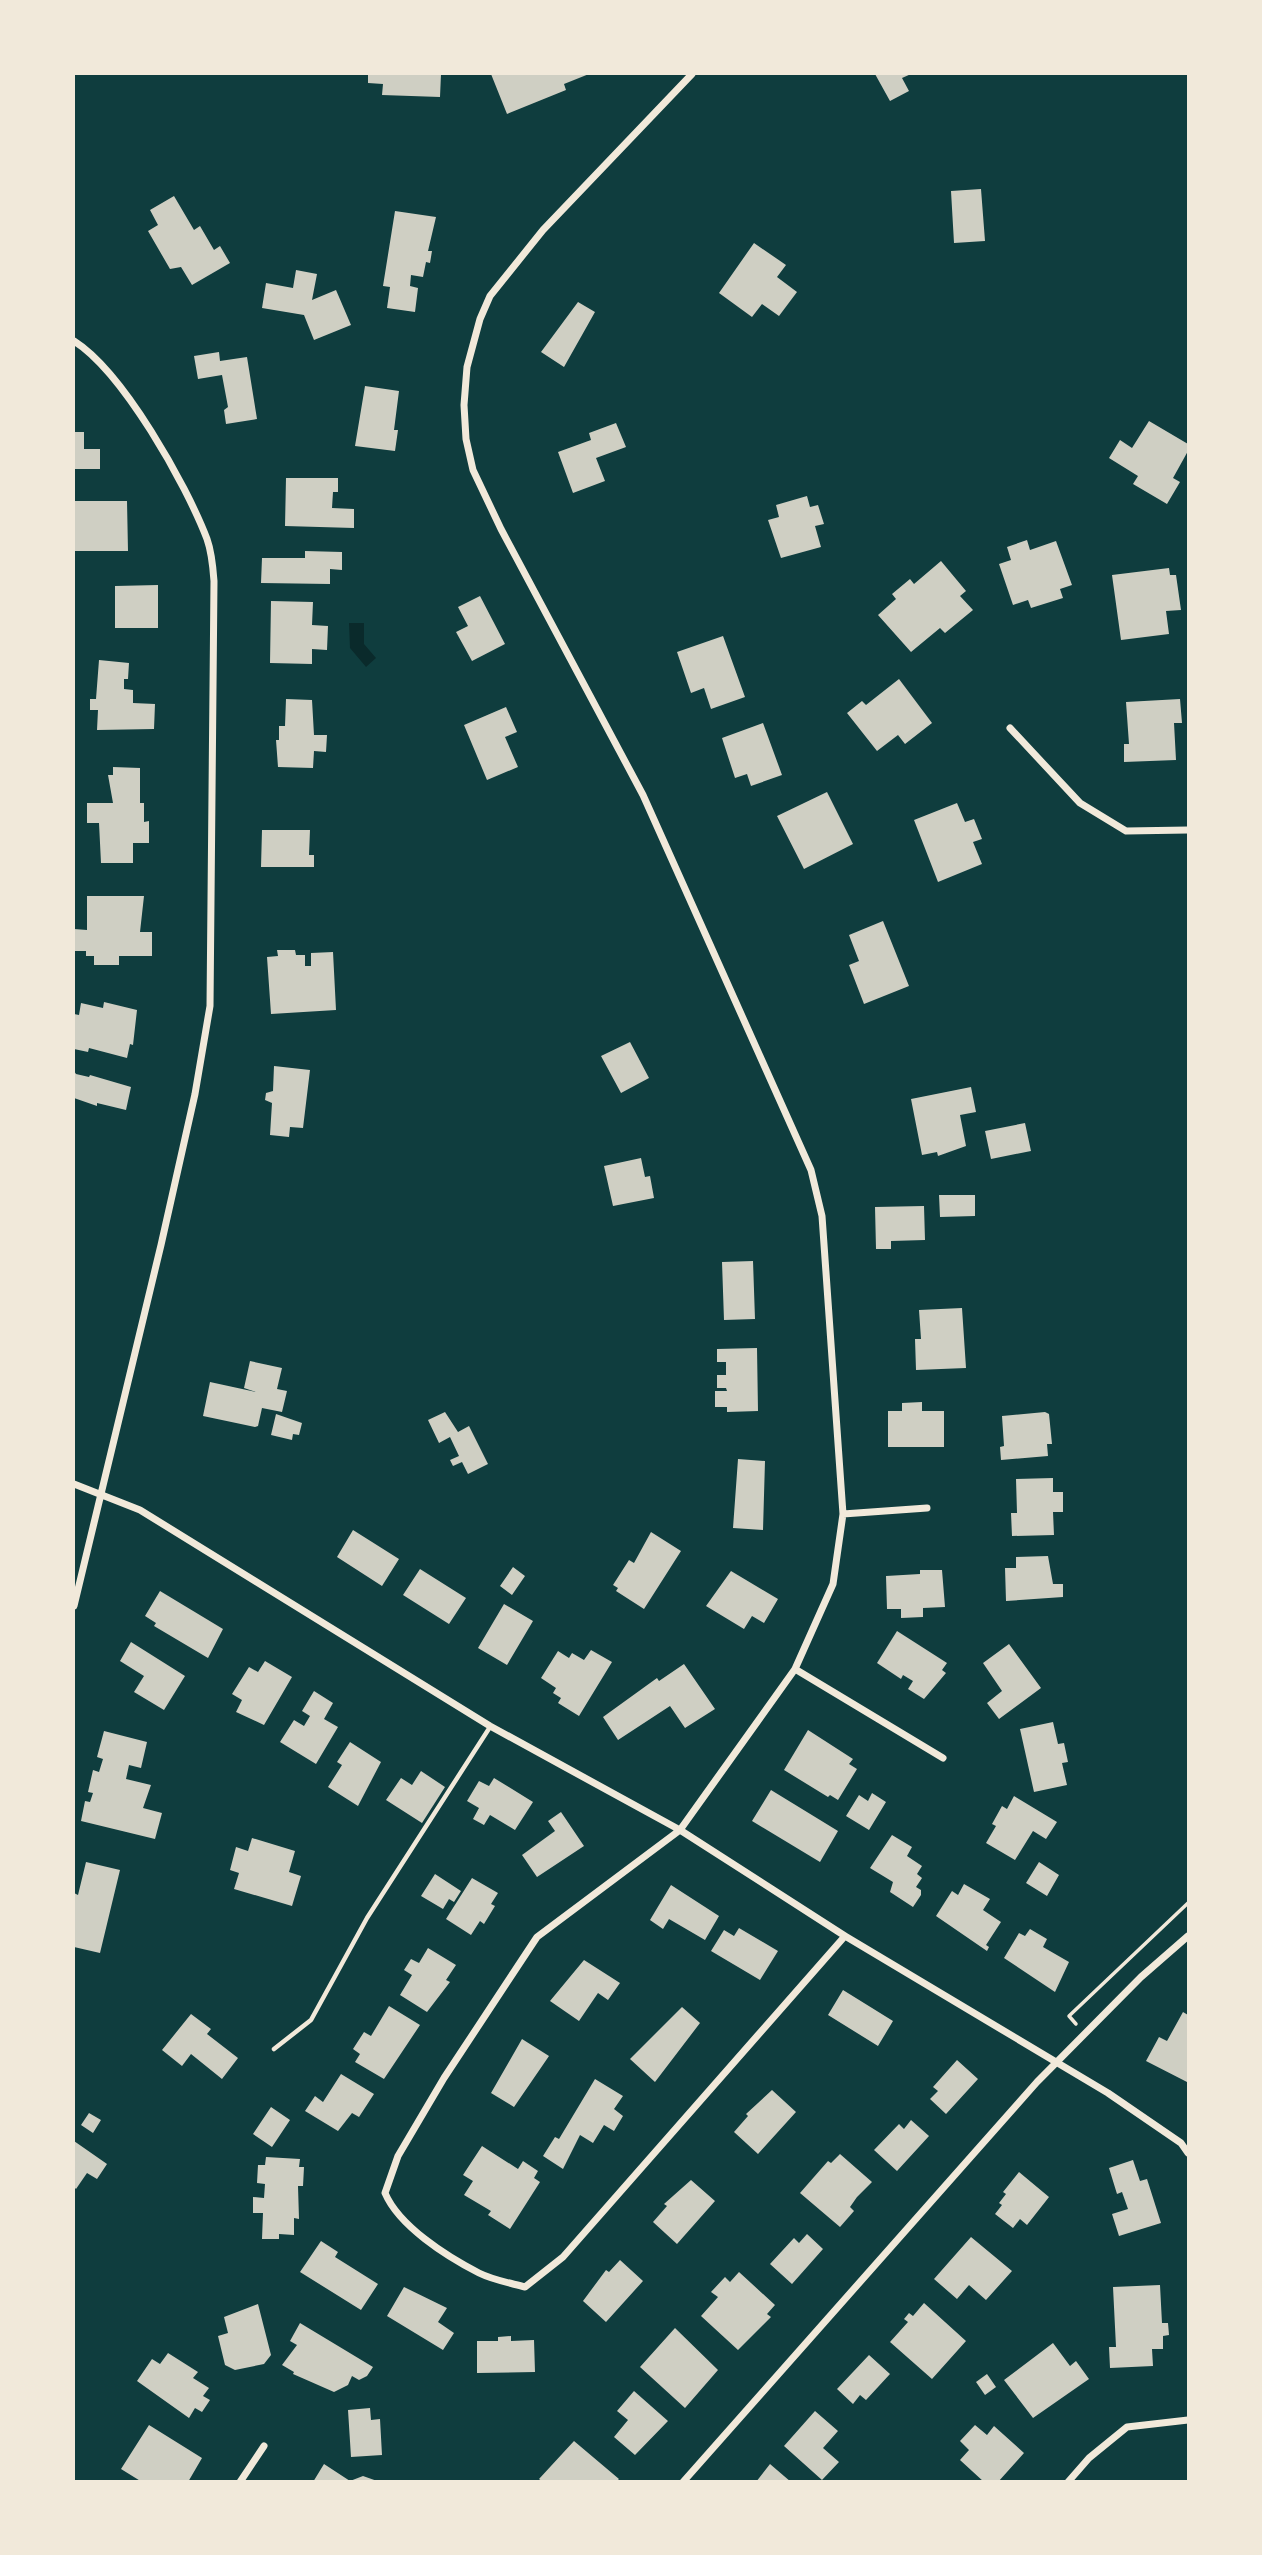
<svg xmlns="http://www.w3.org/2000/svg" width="1262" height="2555" viewBox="0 0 1262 2555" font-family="'IBM Plex Sans',sans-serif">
<rect width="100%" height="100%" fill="#0f3d3e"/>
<path fill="#0a2a2b" d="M349,623H364V644L376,658L366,667L350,648Z"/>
<path fill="#cfcfc3" d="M368,74H441L440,97L382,95L383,84L368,83Z
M491,74H589L564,84L566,90L507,114Z
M875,74H911L902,78L909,91L890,101Z
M981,189L985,241L954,243L951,191Z
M174,196L194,230L200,226L214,250L220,246L230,263L192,285L181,267L170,269L148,231L158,225L150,210Z
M395,211L436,217L428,251H432L430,263L426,262L423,277L411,275L410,286L418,288L415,312L387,308L390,287L383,286Z
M754,243L786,265L777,277L797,292L779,316L762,304L752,317L719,293Z
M296,270L317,274L312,300L336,290L351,325L314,340L304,315L262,308L266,283L293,288Z
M578,302L595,312L564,367L541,352Z
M219,352L220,361L247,357L257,419L226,424L224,410L228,407L222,375L198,379L194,356Z
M365,386L399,391L394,430H398L395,451L355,446Z
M1149,421L1188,444V451L1173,478L1180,482L1167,504L1133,484L1138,476L1109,458L1120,440L1132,448Z
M616,423L626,447L596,458L605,481L573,493L558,452L591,440L589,433Z
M74,432H84V449H100V469H74Z
M286,478H338V492H333L332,508L354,509V528L285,526Z
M807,496L810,507L818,505L824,524L815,526L821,547L781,558L768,520L779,517L776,505Z
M74,501H127L128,551H75Z
M1027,540L1030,550L1056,541L1072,585L1060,589L1063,598L1031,608L1028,600L1013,605L999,564L1011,560L1007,547Z
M305,551L342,552V570L330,569V584L261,583L262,558H305Z
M941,561L966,591L960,596L973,610L945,633L940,628L911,652L878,615L896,599L892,594L910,579L914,584Z
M1169,568L1170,575H1176L1181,610L1166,611L1169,634L1121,640L1112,575Z
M158,585V628H115V586Z
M480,596L505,644L472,661L456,632L468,626L458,607Z
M271,601L313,602L312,625L328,626L327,650L312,649V664L270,663Z
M723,636L745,697L711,709L704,688L691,693L677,652Z
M99,660L129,663L128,679H124V689L133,690V703L155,704L154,729L97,730L98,710H90V699H96Z
M899,679L932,723L905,744L898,735L877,751L847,713L862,701L866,705Z
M286,699L312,700L314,735H327L326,752L314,751L313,768L278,767L276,740H279V726H285Z
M1180,699L1182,723H1174L1176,760L1124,762V744H1129L1126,702Z
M506,707L517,732L505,737L518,767L487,780L464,725Z
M763,723L782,775L751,786L747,774L735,778L722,738Z
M113,767L140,768V803H144V822L149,821V843H133V863H101L99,823H87V803H113L108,775H113Z
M827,792L853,844L804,869L777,816Z
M957,803L965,822L974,819L982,839L973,842L982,864L938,882L914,820Z
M262,830H310L309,855H314V867H261Z
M87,896H144L140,932H152V956H119V965H94V956H86V951H74V929L87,930Z
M883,921L909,986L864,1004L849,965L859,961L849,935Z
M277,950H295L296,955H305V966H311V953L333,952L336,1010L271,1014L267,957L278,956Z
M104,1002L137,1010L133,1045L130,1044L127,1058L89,1048L88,1052L74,1049V1014L79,1015L81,1003L103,1008Z
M630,1042L649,1078L621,1093L601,1056Z
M274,1066L310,1070L303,1128L290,1127L289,1137L270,1135L272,1103L265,1100L266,1093L273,1091Z
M74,1071L76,1074L89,1077L90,1075L131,1087L126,1110L97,1103V1106L74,1098Z
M971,1087L976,1112L960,1115L966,1146L938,1156L937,1152L922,1155L911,1099Z
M1025,1123L1031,1151L991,1159L985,1131Z
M641,1158L645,1177L650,1176L654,1198L613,1206L604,1166Z
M939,1195H975V1216L940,1217Z
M924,1206L925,1240L891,1241V1249H876L875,1207Z
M753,1261L755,1319L724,1320L722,1262Z
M962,1308L966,1368L916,1370L915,1339H921L919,1310Z
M757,1348L758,1411L727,1412V1407H715V1391H727L726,1388H717V1375H726V1362H717V1349Z
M250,1361L282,1368L277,1389L287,1391L282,1412L262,1408L258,1426L255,1427L203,1416L210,1382L256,1392L244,1388Z
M922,1402V1411H944V1447H888V1411H902V1403Z
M445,1412L458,1432L469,1426L488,1464L468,1474L462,1462L453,1466L450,1460L459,1456L450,1437L439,1443L428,1420Z
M1045,1412L1049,1414L1052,1444H1047L1048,1456L1001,1460L1000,1447L1004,1446L1002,1416Z
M276,1414L302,1423L299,1435L293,1434L292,1440L271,1435Z
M738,1459L765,1461L763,1530L733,1528Z
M1053,1478V1492H1063V1512H1053L1054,1535L1012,1536L1011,1513H1017L1016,1479Z
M353,1530L399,1559L382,1586L337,1557Z
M651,1532L681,1551L644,1609L616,1591L618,1588L613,1585L629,1560L634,1563Z
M1048,1556L1053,1584H1063V1597L1006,1601L1005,1568H1016V1557Z
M513,1567L525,1576L512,1595L500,1586Z
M420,1569L466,1598L449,1624L403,1595Z
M920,1570H942L945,1607L923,1608V1617L901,1618V1609H887L886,1576L920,1574Z
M731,1571L778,1599L764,1623L752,1616L744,1629L706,1606Z
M160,1591L223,1629L208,1658L154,1626L156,1623L145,1616Z
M504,1604L533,1621L507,1665L478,1648Z
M897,1631L947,1663L942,1670L946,1673L924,1699L908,1689L913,1681L903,1675L901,1679L877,1663Z
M131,1642L185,1676L164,1710L134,1692L144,1676L120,1661Z
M1009,1644L1041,1688L999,1719L987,1703L1002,1691L983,1663Z
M591,1650L612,1662L579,1716L558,1703L561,1698L553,1693L556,1688L541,1678L558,1651L569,1658L572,1653L584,1660Z
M265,1661L292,1677L264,1725L236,1712L242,1700L232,1694L249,1667L258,1672Z
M684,1664L715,1709L685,1728L670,1706L618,1740L603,1717L657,1678L659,1681Z
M314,1691L333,1703L324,1719L338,1727L316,1764L280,1742L294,1720L304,1726L310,1716L302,1711Z
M1053,1722L1058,1744L1064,1743L1068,1762L1062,1763L1067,1785L1034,1792L1020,1729Z
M808,1730L853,1759L849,1764L857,1769L838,1800L830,1795L828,1797L784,1770Z
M104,1731L147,1742L141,1768L129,1765L126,1779L151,1785L143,1808L162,1813L155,1839L81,1821L85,1801L90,1802L93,1793L88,1792L93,1770L99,1772L103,1759L97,1757Z
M350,1742L381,1762L358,1806L328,1787L342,1765L337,1762Z
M421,1771L445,1787L422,1823L386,1800L401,1778L412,1785Z
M494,1778L533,1802L515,1830L490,1815L484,1825L473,1819L479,1808L467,1801L479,1781L489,1786Z
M771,1790L838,1831L820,1862L752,1821Z
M872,1793L886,1802L869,1830L846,1816L859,1795L868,1801Z
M1014,1796L1057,1822L1046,1839L1033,1831L1015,1860L986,1843L996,1826L992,1824L1002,1806L1007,1809Z
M561,1812L584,1846L537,1877L522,1855L555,1831L548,1821Z
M892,1835L912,1847L907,1856L922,1866L917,1874L922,1878L916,1887L921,1890V1895L913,1907L890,1892L893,1882L870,1868Z
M252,1838L295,1851L289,1872L301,1876L292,1906L234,1889L239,1873L230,1870L236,1847L248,1851Z
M86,1862L120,1870L100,1953L74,1947V1893L78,1895Z
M1039,1862L1059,1875L1047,1896L1026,1883Z
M435,1874L461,1891L454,1902L449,1899L443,1909L421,1896Z
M472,1878L498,1893L491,1904L495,1906L484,1924L480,1921L471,1935L446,1919Z
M964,1884L990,1899L983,1910L1001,1922L986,1945L989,1947L987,1951L936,1916L952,1891L958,1895Z
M671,1885L719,1916L705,1940L669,1919L663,1929L650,1920Z
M739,1928L778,1951L760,1980L711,1951L724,1930L734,1936Z
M1030,1929L1047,1939L1043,1947L1069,1962L1055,1992L1004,1958L1019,1933L1025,1936Z
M428,1948L456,1965L446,1980L450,1982L427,2012L400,1995L412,1975L404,1970L411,1959L419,1963Z
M584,1960L620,1983L608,2000L598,1993L579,2021L550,2001Z
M843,1990L893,2021L878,2046L828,2015Z
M389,2006L420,2025L384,2079L355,2062L360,2054L353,2049L364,2032L371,2036Z
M682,2007L700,2023L655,2082L630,2059Z
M1183,2012L1188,2015L1187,2082L1146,2061L1159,2037L1167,2041Z
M191,2014L211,2029L207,2034L238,2058L222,2079L191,2054L182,2066L162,2050Z
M522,2039L549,2056L514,2107L491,2093Z
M957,2060L978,2079L946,2114L930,2099L938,2091L933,2087Z
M341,2074L374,2094L359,2117L352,2113L338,2131L305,2111L315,2096L323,2102Z
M595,2079L623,2096L614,2109L623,2116L614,2131L604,2125L593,2143L580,2135L563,2169L543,2156L555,2137L559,2139Z
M772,2090L796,2112L758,2154L734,2132L748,2116L746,2114Z
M271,2107L290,2120L272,2147L253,2134Z
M89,2113L101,2120L93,2133L81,2125Z
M911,2120L929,2136L897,2171L874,2150L899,2124L904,2129Z
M74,2141L107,2164L97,2179L87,2173L76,2189L74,2187Z
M482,2146L518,2169L523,2161L538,2171L534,2178L540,2182L510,2229L488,2215L491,2211L464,2195L473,2181L463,2175Z
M840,2154L872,2182L857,2197L850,2207L854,2211L840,2227L800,2193L828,2161L831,2163Z
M266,2157L300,2159L299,2167H304L303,2186H298L299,2219L294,2218V2235L279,2234V2239H262L263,2213H253V2197L264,2198L265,2184L257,2183L258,2165H265Z
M1133,2160L1140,2181L1147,2179L1161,2223L1119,2236L1112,2214L1128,2209L1122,2192L1117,2194L1109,2168Z
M1019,2172L1049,2197L1027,2225L1020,2219L1013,2228L995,2214L1002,2205L999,2203L1006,2194L1003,2192Z
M691,2180L715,2201L677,2244L653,2222L667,2206L664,2204Z
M807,2234L823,2249L792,2284L770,2264L794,2238L799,2243Z
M971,2237L1012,2271L986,2300L969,2285L957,2299L934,2279Z
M321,2241L338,2252L335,2257L378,2284L361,2310L300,2272Z
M620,2260L643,2281L606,2322L583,2301L606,2270L609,2272Z
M739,2272L775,2305L767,2314L771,2317L738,2350L701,2316L718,2297L711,2292L725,2277L730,2282Z
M1160,2285L1162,2323H1168L1169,2335L1163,2336V2349H1152L1153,2366L1110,2368L1109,2347H1116L1113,2287Z
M404,2287L447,2308L438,2322L454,2333L443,2350L387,2316Z
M924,2303L966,2341L932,2379L890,2342L908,2322L904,2319L909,2313L913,2316Z
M258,2304L271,2355L264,2364L235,2370L225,2365L218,2336L228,2333L224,2317Z
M300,2323L373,2367L367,2376L359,2380L352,2376L348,2385L334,2392L293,2374L294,2372L282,2365L297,2345L290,2341Z
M675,2328L718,2370L685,2408L640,2367Z
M511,2336V2341L534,2340L535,2372L477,2373V2341H498V2337Z
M1053,2343L1070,2366L1076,2361L1089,2379L1033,2418L1004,2380Z
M168,2353L198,2372L193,2378L209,2388L203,2396L210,2400L202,2412L195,2408L189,2418L137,2381L152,2359L160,2364Z
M869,2355L890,2374L866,2400L860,2395L853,2404L837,2389Z
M987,2374L996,2387L985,2395L976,2382Z
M634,2391L668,2421L635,2455L614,2437L628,2420L617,2411Z
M370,2408L371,2420L380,2419L382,2455L351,2457L348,2410Z
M815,2411L838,2431L823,2448L839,2462L822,2480L784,2446Z
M149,2425L202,2458L188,2482H142L121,2469Z
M975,2425L987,2435L994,2426L1024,2453L998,2482H984L960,2460L969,2450L960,2441Z
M574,2441L619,2479L616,2482H543L539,2479Z
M324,2464L350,2481L363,2476L380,2482H313Z
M770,2464L791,2482H756Z"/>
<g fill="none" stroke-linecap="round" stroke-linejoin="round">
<path stroke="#f1e9da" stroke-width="3.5" d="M1076,2024L1069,2016L1188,1903"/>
<path stroke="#f1e9da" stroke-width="4.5" d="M274,2049L311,2020L367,1918L490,1727"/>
<path stroke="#f1e9da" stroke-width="7" d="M692,74L543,230L490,296L480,319L467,367L464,405L466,439L473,470L501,529L643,795L811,1170L822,1216L843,1514L833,1584L795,1669L680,1830L537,1937L444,2078L398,2156L385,2193C399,2226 446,2256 479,2273C493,2280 510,2283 525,2287L563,2257L845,1936
M74,341C123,372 186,484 207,539C212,553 213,567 214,581L210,1006L195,1094L161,1245L74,1606
M1010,728L1080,803L1126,831L1188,830
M74,1484L140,1510L490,1726L680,1830L845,1936L1108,2093L1181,2143L1188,2153
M843,1514L927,1508
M795,1669L943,1758
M240,2482L264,2446
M683,2482L1037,2082L1141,1977L1188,1936
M1068,2482L1089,2458L1127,2427L1188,2420"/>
</g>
<rect width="1262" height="2555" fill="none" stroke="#f1e9da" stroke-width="150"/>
</svg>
